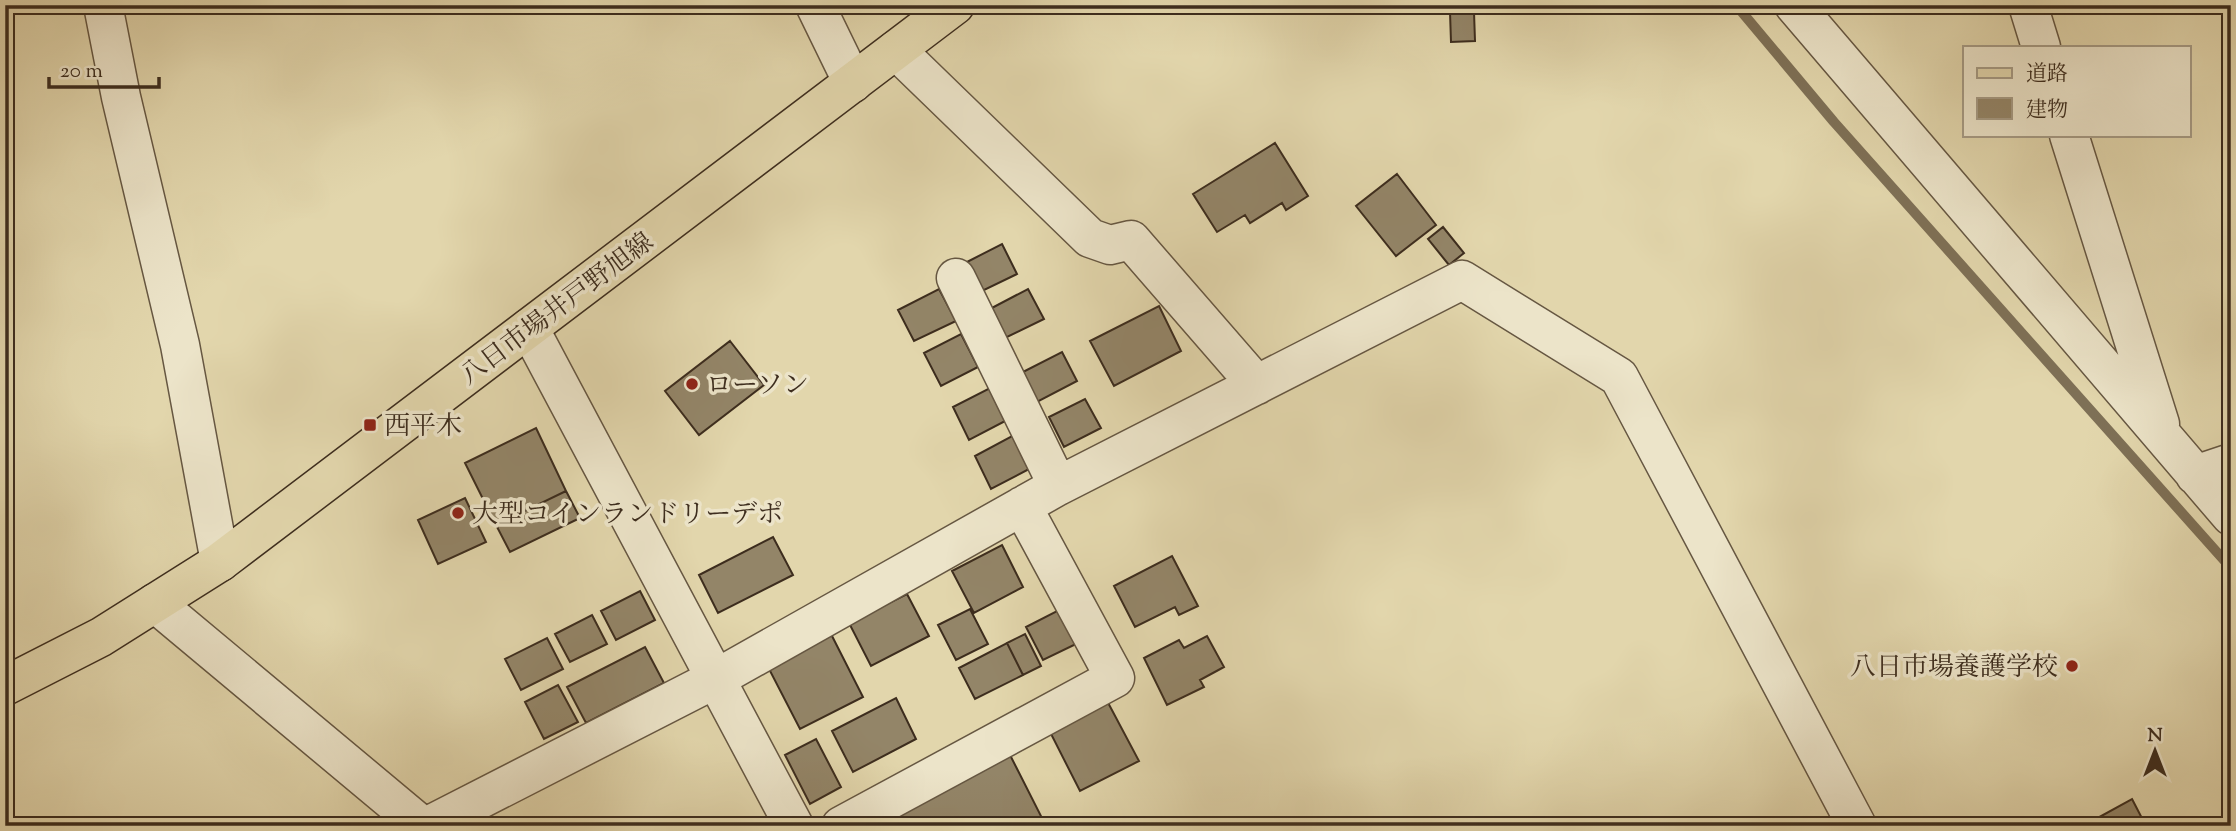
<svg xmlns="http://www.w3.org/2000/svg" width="2236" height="831" viewBox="0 0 2236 831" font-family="'Sorts Mill Goudy','Noto Serif JP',serif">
<rect width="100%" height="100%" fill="#e2d6ac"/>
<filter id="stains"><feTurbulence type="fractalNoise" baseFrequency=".00286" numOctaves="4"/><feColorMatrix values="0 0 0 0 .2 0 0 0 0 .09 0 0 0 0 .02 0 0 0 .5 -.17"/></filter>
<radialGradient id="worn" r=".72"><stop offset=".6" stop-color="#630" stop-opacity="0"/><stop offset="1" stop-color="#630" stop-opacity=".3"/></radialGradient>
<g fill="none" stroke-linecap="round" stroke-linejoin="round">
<path stroke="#7e7056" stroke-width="10" d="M1736,5L1834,122L2231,568"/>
</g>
<path fill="#938568" stroke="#3d2d1e" stroke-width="2" d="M1450,12H1474L1475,41L1451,42Z
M1275,143L1308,196L1286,210L1282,203L1250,223L1245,215L1217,232L1193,194Z
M1397,174L1436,225L1396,256L1356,206Z
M1443,227L1464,253L1449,265L1428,239Z
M1002,244L1017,274L980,292L965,263Z
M939,289L956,321L914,341L898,310Z
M1028,289L1044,319L1003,339L988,310Z
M1159,306L1181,351L1114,386L1090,341Z
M961,334L978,367L941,386L924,353Z
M730,341L764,385L699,435L665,391Z
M1062,352L1077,381L1035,403L1019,374Z
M992,387L1009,419L969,440L953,407Z
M1085,399L1101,428L1064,447L1049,417Z
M536,428L566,491L496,525L465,463Z
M1014,435L1031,468L991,489L975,456Z
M566,491L580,518L510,552L496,525Z
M465,498L486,542L438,564L418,520Z
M773,537L793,575L718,613L699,575Z
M1002,545L1023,587L974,613L952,571Z
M1172,556L1198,606L1179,615L1175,607L1135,627L1114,586Z
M640,591L655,620L616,640L601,611Z
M907,594L929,636L871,666L849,623Z
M970,609L988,644L956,660L938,625Z
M1059,610L1076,644L1043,660L1026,627Z
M592,615L607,644L570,662L555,634Z
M831,634L863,697L800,729L768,667Z
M1025,634L1041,666L1023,675L1007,643Z
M1207,636L1224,667L1200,680L1204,687L1167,705L1144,658L1179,640L1184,648Z
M547,638L563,669L521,690L505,659Z
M1007,643L1023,675L975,699L959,668Z
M645,647L664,683L586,723L567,687Z
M558,685L578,722L544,739L525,702Z
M1105,697L1139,761L1080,791L1047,726Z
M896,698L916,739L853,772L832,731Z
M816,739L841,787L810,804L785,755Z
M1008,751L1043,820L1033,826H904L896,809Z
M2132,799L2146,826H2083Z"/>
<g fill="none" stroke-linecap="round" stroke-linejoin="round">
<g stroke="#665742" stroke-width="41">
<path id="minor" d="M103,5L121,97L180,345L220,562
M815,5L853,83
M1794,5L2231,516
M2028,5L2041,47
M896,50L1090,238L1110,245L1131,240L1257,385
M2069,135L2160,424
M956,278L1058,486
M529,328L794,826
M2195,475L2231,463
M155,603L422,826
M428,826L717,678L1058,486L1462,280L1619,377L1857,826
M841,826L1115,678L1022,506"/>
</g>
<g stroke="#3d2d1e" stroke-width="41">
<path id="major" d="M5,686L101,637L220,562L955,5"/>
</g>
<use href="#minor" stroke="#ece4c9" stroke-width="38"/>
<use href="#major" stroke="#e2d6ac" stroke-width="38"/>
</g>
<g fill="#8f2418" stroke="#ece4c9" stroke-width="2.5">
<circle cx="692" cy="384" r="7"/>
<rect x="363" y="418" width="14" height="14" rx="3.5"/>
<circle cx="458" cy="513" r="7"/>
<circle cx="2072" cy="666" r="7"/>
</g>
<g text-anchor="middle" stroke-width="7" stroke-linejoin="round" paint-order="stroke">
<g font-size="26" fill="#3d2d1e" stroke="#ece4c9">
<text transform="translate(556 308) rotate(-37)" y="9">八日市場井戸野旭線</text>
</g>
<g font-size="26" fill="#3d2d1e" stroke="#ece4c9" text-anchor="start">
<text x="706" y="393">ローソン</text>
<text x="384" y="434">西平木</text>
<text x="472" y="522">大型コインランドリーデポ</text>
<text x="2058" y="675" text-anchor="end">八日市場養護学校</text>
</g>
</g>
<rect width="2236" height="831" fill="none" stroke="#e2d6ac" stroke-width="28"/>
<rect x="7" y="7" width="2222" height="817" fill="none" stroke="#3d2d1e" stroke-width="3.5"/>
<rect x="14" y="14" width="2208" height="803" fill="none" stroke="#3d2d1e" stroke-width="2"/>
<rect x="1963" y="46" width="228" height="91" fill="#ece4c9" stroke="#a69b85" stroke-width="2"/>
<rect x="1977" y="68" width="35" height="10" fill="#e2d6ac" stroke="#a69b85" stroke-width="2"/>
<text x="2026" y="80" font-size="21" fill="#3d2d1e">道路</text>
<rect x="1977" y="98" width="35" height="21" fill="#938568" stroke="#a69b85" stroke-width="2"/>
<text x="2026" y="116" font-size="21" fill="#3d2d1e">建物</text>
<g transform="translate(2155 751)" stroke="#ece4c9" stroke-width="5" paint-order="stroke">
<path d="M0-5L12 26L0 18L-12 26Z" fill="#3d2d1e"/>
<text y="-10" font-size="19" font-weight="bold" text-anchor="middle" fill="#3d2d1e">N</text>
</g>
<path d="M49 77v10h110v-10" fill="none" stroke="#3d2d1e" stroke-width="3.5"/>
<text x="60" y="77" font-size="21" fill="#3d2d1e" stroke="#ece4c9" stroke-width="5" paint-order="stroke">20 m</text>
<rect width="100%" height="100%" filter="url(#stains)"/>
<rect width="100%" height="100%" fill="url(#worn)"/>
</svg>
